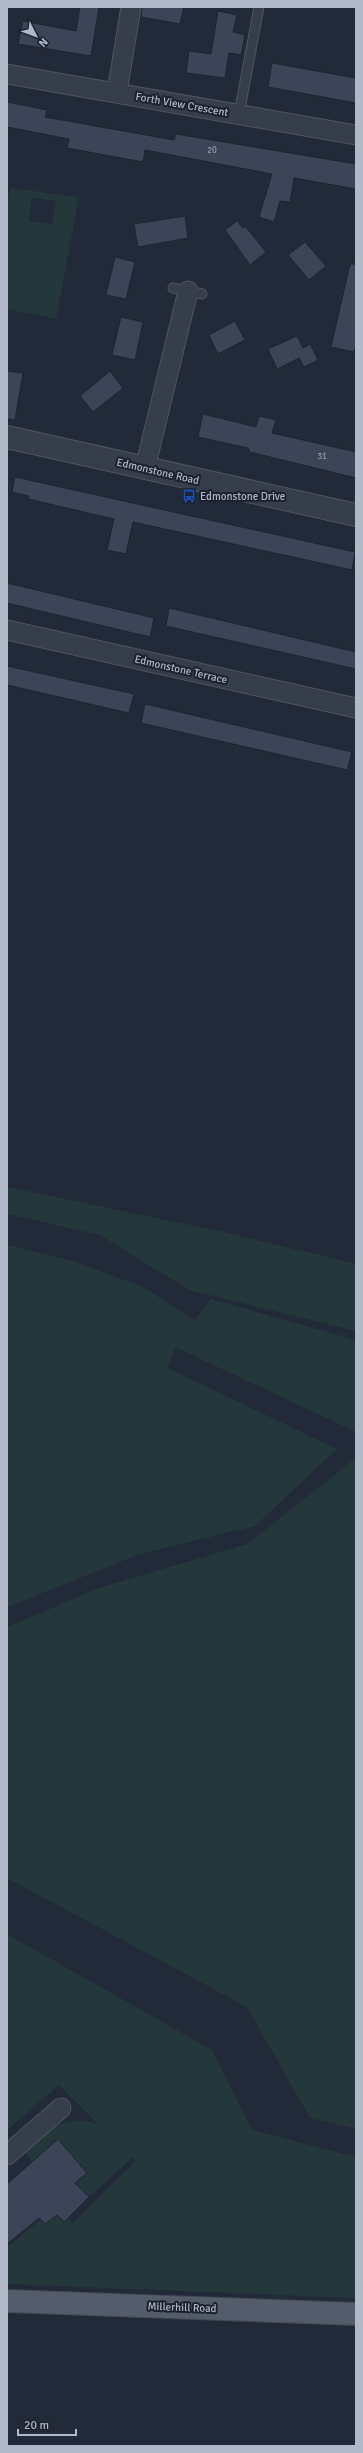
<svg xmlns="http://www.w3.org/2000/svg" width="363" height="2453" viewBox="0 0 363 2453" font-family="Signika,sans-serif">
<rect width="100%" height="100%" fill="#222a3a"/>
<path fill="#24373b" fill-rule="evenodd" d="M10,188L79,197L56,319L7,309V205ZM32,198L56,201L52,224L29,221Z
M7,1187L220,1231L356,1264V1331L189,1290L100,1235L7,1214Z
M7,1245L70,1260L141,1286L195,1320L211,1299L356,1340V1432L175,1347L168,1368L337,1449L255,1526L137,1555L7,1607Z
M356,1458V2129L310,2118L247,2007L7,1878V1627L99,1588L247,1544Z
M7,1934L212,2050L252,2130L356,2157V2298L7,2284V2245L9,2246L41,2219L45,2224L51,2219L37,2202L68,2218L72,2223L136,2161L132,2158L89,2197L69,2189L87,2173L58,2139L32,2161L24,2151C47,2130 67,2112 99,2125L59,2085L7,2130Z"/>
<path fill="#3c4558" stroke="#1d2431" d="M80,7H99L91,56L18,44L23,21L76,31Z
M142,7H184L180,24L141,17Z
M218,11L237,15L233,32L245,35L241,55L229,53L225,78L186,73L189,51L211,54Z
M272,63L356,78V103L268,87Z
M7,102L47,110L45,117L174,140L176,134L356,164V189L294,178L290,202L280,201L274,222L259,217L272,174L145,150L143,162L67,148L69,139L7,127Z
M185,216L188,238L138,247L134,224Z
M237,221L243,228L245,226L266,252L250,265L225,230Z
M305,242L326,266L309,280L288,255Z
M115,257L135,262L126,299L106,295Z
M350,264H356V344L354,352L331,347Z
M121,317L143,322L135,360L112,355Z
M235,321L245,340L218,354L209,335Z
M297,336L303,348L310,344L318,360L304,367L299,358L277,369L268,349Z
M7,371L23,373L15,420L7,419Z
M110,371L123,388L93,412L80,396Z
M203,414L256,427L259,416L276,420L272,433L356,452V478L250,452L248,448L198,437Z
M15,477L355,552L352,570L133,522L126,554L107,550L114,519L28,499L29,496L12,492Z
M7,583L154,618L150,637L7,603Z
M169,608L356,652V669L166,626Z
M7,666L134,694L129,713L7,685Z
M145,704L352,752L347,770L141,723Z
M58,2139L87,2173L75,2183L89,2197L64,2222L57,2215L45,2224L39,2218L7,2244V2184Z"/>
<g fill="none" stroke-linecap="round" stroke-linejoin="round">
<g stroke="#4e5562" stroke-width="11">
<path id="service" d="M239,114L259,7
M173,288L202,294"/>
</g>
<g stroke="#4e5562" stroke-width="21">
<path id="minor" d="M7,74L356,135
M117,92L131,7
M145,468L188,291
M7,630L356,708
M7,2155L61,2108"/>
</g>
<g stroke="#4e5562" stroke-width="24">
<path id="tertiary" d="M7,437L356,515"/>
</g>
<g stroke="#3f4654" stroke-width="24">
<path id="primary" d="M7,2301L356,2314"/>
</g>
<use href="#service" stroke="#363d4b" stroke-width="9"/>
<use href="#minor" stroke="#363d4b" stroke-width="19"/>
<use href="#tertiary" stroke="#363d4b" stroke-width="22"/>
<use href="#primary" stroke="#545c6b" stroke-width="22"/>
</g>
<defs>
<g id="bus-bare" transform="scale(1.08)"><path d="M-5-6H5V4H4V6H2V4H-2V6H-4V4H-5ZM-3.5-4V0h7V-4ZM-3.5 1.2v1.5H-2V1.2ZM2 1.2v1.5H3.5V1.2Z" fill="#1a4fb4" stroke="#1b222f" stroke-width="2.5" paint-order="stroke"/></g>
</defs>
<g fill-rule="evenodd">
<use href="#bus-bare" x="189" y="496"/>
</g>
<g text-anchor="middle" stroke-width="4" stroke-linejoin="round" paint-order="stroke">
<g font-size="9" fill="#949bab">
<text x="212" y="153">20</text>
<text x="322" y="459">31</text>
</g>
<g font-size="11" fill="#b1b8c7" stroke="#1b222f">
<text transform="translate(182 104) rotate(10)" y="4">Forth View Crescent</text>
<text transform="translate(158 471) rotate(13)" y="4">Edmonstone Road</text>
<text transform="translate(181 669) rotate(13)" y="4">Edmonstone Terrace</text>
<text transform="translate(182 2307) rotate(2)" y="4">Millerhill Road</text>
</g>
<g font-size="11" fill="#b1b8c7" stroke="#1b222f" text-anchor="start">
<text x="200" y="500">Edmonstone Drive</text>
</g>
</g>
<rect width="363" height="2453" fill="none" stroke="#b1b8c7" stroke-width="16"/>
<g transform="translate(36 36) rotate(132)" stroke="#1b222f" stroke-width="3" paint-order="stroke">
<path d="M0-3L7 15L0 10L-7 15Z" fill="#b1b8c7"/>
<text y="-6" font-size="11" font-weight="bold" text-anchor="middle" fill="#b1b8c7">N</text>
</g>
<path d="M18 2429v6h58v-6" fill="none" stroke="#b1b8c7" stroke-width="2"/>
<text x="24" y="2429" font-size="12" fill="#b1b8c7" stroke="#1b222f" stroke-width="3" paint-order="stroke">20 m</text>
</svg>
